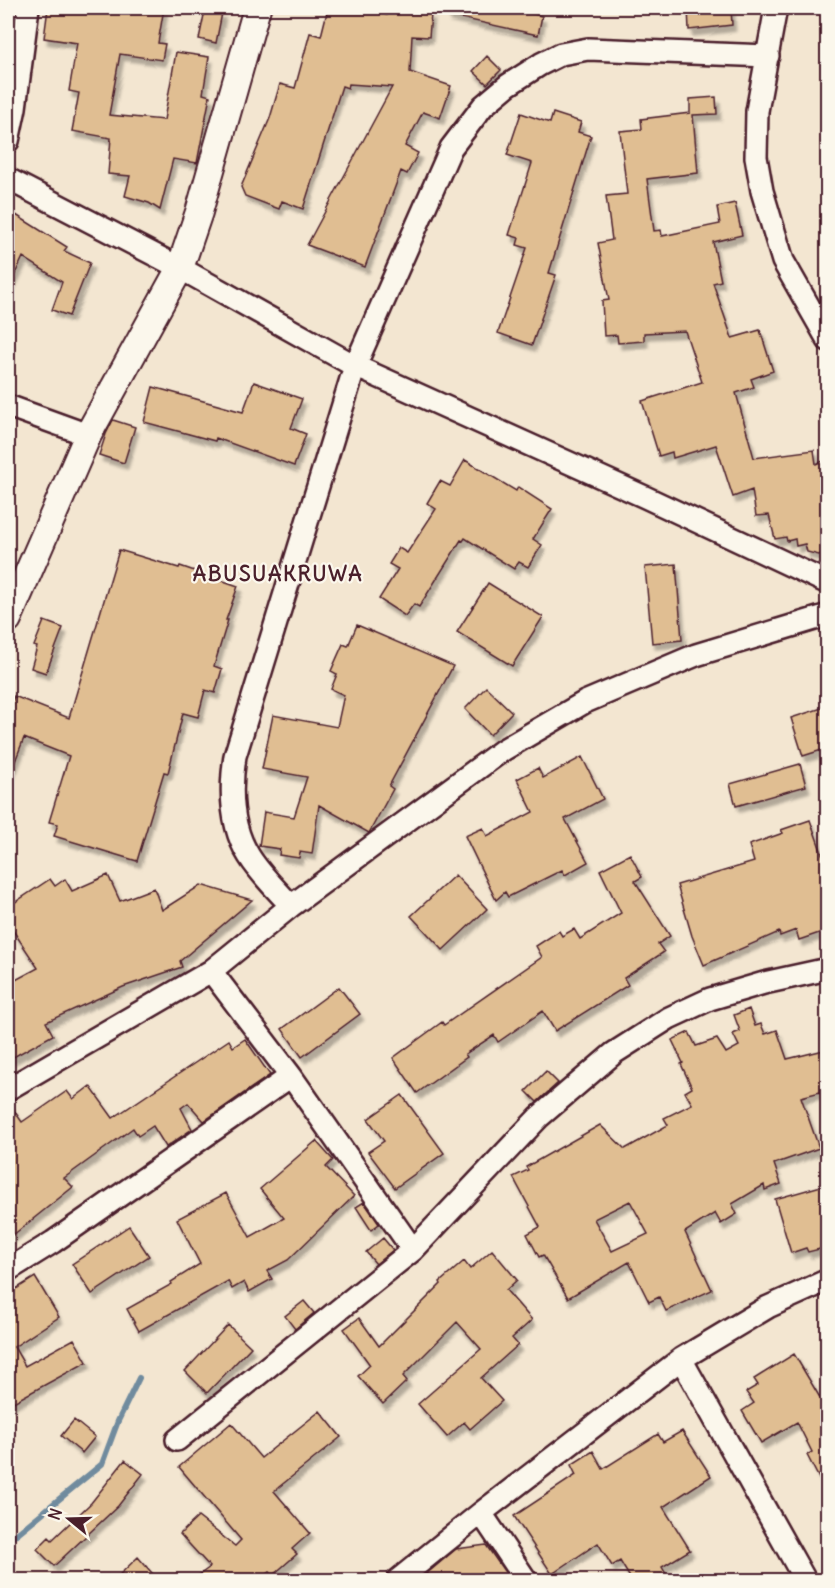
<svg xmlns="http://www.w3.org/2000/svg" width="835" height="1588" viewBox="0 0 835 1588" font-family="Delius,sans-serif">
<defs>
<filter id="shadow"><feDropShadow dx="3.5" dy="6" stdDeviation="1.5" flood-color="#0004"/></filter>
</defs>
<rect width="100%" height="100%" fill="#f3e6d1"/>
<filter id="ink" filterUnits="userSpaceOnUse"><feTurbulence type="fractalNoise" baseFrequency=".0167" numOctaves="2"/><feDisplacementMap in="SourceGraphic" scale="12" xChannelSelector="R" yChannelSelector="G"/><feConvolveMatrix kernelMatrix="1 2 1 2 8 2 1 2 1" color-interpolation-filters="sRGB"/></filter>
<g filter="url(#ink)">
<g fill="none" stroke-linecap="round" stroke-linejoin="round">
<path stroke="#708b9e" stroke-width="6" d="M8,1541L102,1464L118,1421L139,1378"/>
</g>
<path fill="#e0be92" stroke="#4a1f2b" stroke-width="1.5" fill-rule="evenodd" filter="url(#shadow)" d="M48,8H164L158,43L165,44L162,60L120,54L109,115L164,120L176,52L209,57L203,94L210,96L197,163L173,159L160,210L149,203L125,196L130,176L108,174L111,138L72,131L79,93L69,91L77,43L44,38Z
M328,8H360L387,15V11L431,14L429,37L412,36L410,72L451,86L440,118L423,112L405,146L418,153L407,174L401,171L365,267L307,245L392,87L349,84L348,88L342,86L303,209L282,201L279,209L245,196L241,187L270,118L280,84L295,88L310,33L321,36Z
M448,8H508L542,16L538,35L447,15Z
M688,8H731L732,25L689,30Z
M205,10L222,13L216,43L199,39Z
M487,56L501,70L487,84L473,71Z
M716,97L717,114L693,115L698,173L647,179L654,231L661,230L662,236L720,224L717,207L735,203L742,235L713,242L721,281L713,283L732,338L760,330L773,371L751,379L754,387L736,393L754,458L814,450L816,464L828,459V551L819,555L807,552L805,544L796,546L795,539L787,541L786,537L775,539L769,515L756,516L752,490L733,497L716,445L673,458L672,452L659,456L642,401L702,382L685,331L644,333V341L618,343L617,335L604,336L602,301L609,300L598,243L612,240L606,196L627,194L620,131L642,129L641,119L690,113V99Z
M521,113L550,123L553,113L581,122L578,132L591,136L549,273L556,275L532,345L498,333L527,248L517,245L519,238L509,235L532,163L507,155Z
M8,210L67,247L64,251L90,263L69,316L52,310L62,282L23,257L8,289Z
M254,382L302,399L291,428L306,434L294,466L216,438L215,441L144,422L153,387L243,412Z
M113,420L135,427L124,463L99,455L106,434Z
M465,460L516,491L518,487L552,509L533,539L542,545L528,567L519,562L514,569L465,538L463,541L461,540L419,607L414,604L405,616L379,599L398,569L389,564L399,548L407,553L436,509L427,503L440,481L450,486Z
M119,550L179,568L180,566L238,586L226,620H228L214,666L222,669L215,693L205,690L198,717L183,713L168,773L164,772L137,861L54,836L58,824L49,822L69,756L24,738L9,777L8,776V714L14,696L69,718Z
M676,564L682,640L652,643L645,567Z
M488,583L543,617L512,666L457,632Z
M44,621L63,628L46,673L31,668L37,647L34,646Z
M357,625L453,666L389,786L393,789L369,833L319,805L312,854L300,852L299,858L279,855L280,849L259,846L264,812L294,817L307,777L262,769L273,715L337,727L344,695L331,689L337,674L331,671L343,644L348,646Z
M486,687L512,712L490,735L465,709Z
M828,706V748L803,756L791,718Z
M582,757L603,799L565,819L588,862L565,875L562,870L508,897L505,892L496,900L465,836L483,828L487,836L533,812L517,779L538,768L543,778Z
M800,764L806,786L736,806L730,784Z
M810,820L828,870V930L799,940L796,930L780,936L779,932L704,965L692,936L677,885L754,862L749,845L783,833L781,830Z
M630,854L642,877L635,881L670,936L658,944L664,952L624,978L628,985L555,1031L543,1011L498,1042L494,1035L465,1054L467,1057L417,1093L393,1058L442,1022L444,1025L542,957L536,946L559,931L562,936L574,929L580,939L621,913L600,870Z
M108,875L120,901L154,888L162,910L201,885L252,900L180,961L182,967L123,987L46,1022L53,1035L8,1060V984L38,968L8,923V907L50,879L55,886L65,879L72,891Z
M455,875L487,909L443,950L411,916Z
M339,987L360,1014L302,1057L282,1029Z
M749,1009L755,1026L761,1024L765,1034L777,1030L787,1059L828,1049V1090L801,1097L819,1148L774,1164L781,1184L765,1190L764,1185L732,1204L737,1214L721,1224L715,1213L685,1232L712,1290L666,1311L659,1297L649,1302L629,1262L568,1298L543,1255L539,1257L527,1234L540,1227L513,1177L528,1170L526,1167L600,1125L625,1149L668,1125L664,1118L692,1104L685,1092L692,1088L681,1064L683,1063L672,1040L689,1032L696,1046L717,1039L726,1053L739,1046L733,1034L740,1031L734,1015ZM630,1201L648,1234L612,1251L594,1219Z
M245,1039L270,1075L204,1121L188,1103L181,1108L192,1129L166,1147L153,1126L138,1136L133,1128L64,1178L73,1187L8,1239V1102L22,1122L67,1091L73,1099L90,1086L113,1118L229,1040L233,1047Z
M546,1071L558,1083L537,1102L526,1091Z
M402,1095L444,1153L395,1188L368,1152L384,1141L368,1119Z
M316,1141L333,1160L326,1167L354,1196L288,1260L267,1271L272,1279L249,1292L244,1282L232,1289L228,1281L139,1331L127,1309L172,1284L171,1282L200,1264L177,1219L226,1193L250,1237L284,1218L260,1189Z
M828,1184V1247L808,1252L806,1248L791,1253L775,1199Z
M364,1202L379,1224L371,1230L356,1207Z
M129,1226L149,1256L92,1294L72,1264Z
M383,1238L393,1250L376,1264L366,1252Z
M492,1250L517,1280L506,1290L532,1320L512,1338L518,1345L481,1378L502,1401L470,1429L464,1422L447,1437L418,1404L481,1349L457,1322L403,1376L407,1381L383,1404L358,1376L370,1365L344,1329L359,1318L379,1346L441,1284L440,1282L464,1261L470,1269Z
M35,1277L59,1317L14,1347L25,1366L74,1339L87,1362L8,1405V1294Z
M304,1301L314,1313L295,1329L285,1316Z
M228,1325L251,1347L207,1393L185,1371Z
M794,1354L828,1411V1496L807,1455L812,1452L797,1422L761,1443L742,1411L754,1403L746,1392L758,1385L754,1379Z
M320,1411L341,1437L274,1491L310,1533L292,1549L297,1554L273,1575L270,1572L258,1581H191L210,1567L180,1534L198,1517L235,1546L241,1540L179,1467L231,1423L261,1458Z
M74,1420L95,1437L82,1453L61,1436Z
M682,1431L711,1476L663,1507L690,1550L662,1567L670,1581H632L620,1561L612,1566L598,1543L552,1574L514,1516L576,1475L571,1465L593,1451L603,1469L658,1434L663,1442Z
M125,1460L143,1474L118,1506L54,1566L37,1549L49,1537L52,1540L91,1503Z
M486,1545L511,1581H418L456,1549Z
M138,1557L159,1581H113Z"/>
<g fill="none" stroke-linecap="round" stroke-linejoin="round">
<g stroke="#4a1f2b" stroke-width="26">
<path id="minor" d="M776,8L757,111L756,157L762,191L783,261L828,340
M8,141L15,108L28,8
M8,179L180,268L355,366L645,497L828,583
M8,406L88,435
M291,906C277,890 260,874 249,856C230,826 230,789 235,756L355,366L451,148L483,106L508,85L541,64L561,54L588,49L768,56
M211,971L291,1076L413,1250
M8,1089L211,971L291,906L503,750L585,702L696,655L828,615
M8,1270L53,1242L291,1076
M681,1359L805,1580
M177,1440L413,1250L539,1117L614,1053L669,1018L710,999L764,983L828,969
M481,1513L526,1580
M398,1580L481,1513L681,1359L768,1307L828,1280"/>
</g>
<g stroke="#4a1f2b" stroke-width="30">
<path id="tertiary" d="M8,619L88,435L180,268L199,212L257,8"/>
</g>
<use href="#minor" stroke="#fbf7ec" stroke-width="21"/>
<use href="#tertiary" stroke="#fbf7ec" stroke-width="26"/>
</g>
</g>
<g text-anchor="middle" stroke-width="4.5" stroke-linejoin="round" paint-order="stroke">
<g font-size="21" font-weight="bold" letter-spacing="1.5" fill="#4a1f2b" stroke="#fbf7ec">
<text x="278" y="581">ABUSUAKRUWA</text>
</g>
</g>
<rect width="835" height="1588" fill="none" stroke="#fbf7ec" stroke-width="30"/>
<rect x="15" y="15" width="805" height="1558" fill="none" stroke="#4a1f2b" stroke-width="2" filter="url(#ink)"/>
<g transform="translate(69 1519) rotate(289)" stroke="#fbf7ec" stroke-width="4.5" paint-order="stroke">
<path d="M0-4.5L10 22L0 15L-10 22Z" fill="#4a1f2b"/>
<text y="-9" font-size="16" font-weight="bold" text-anchor="middle" fill="#4a1f2b">N</text>
</g>
</svg>
